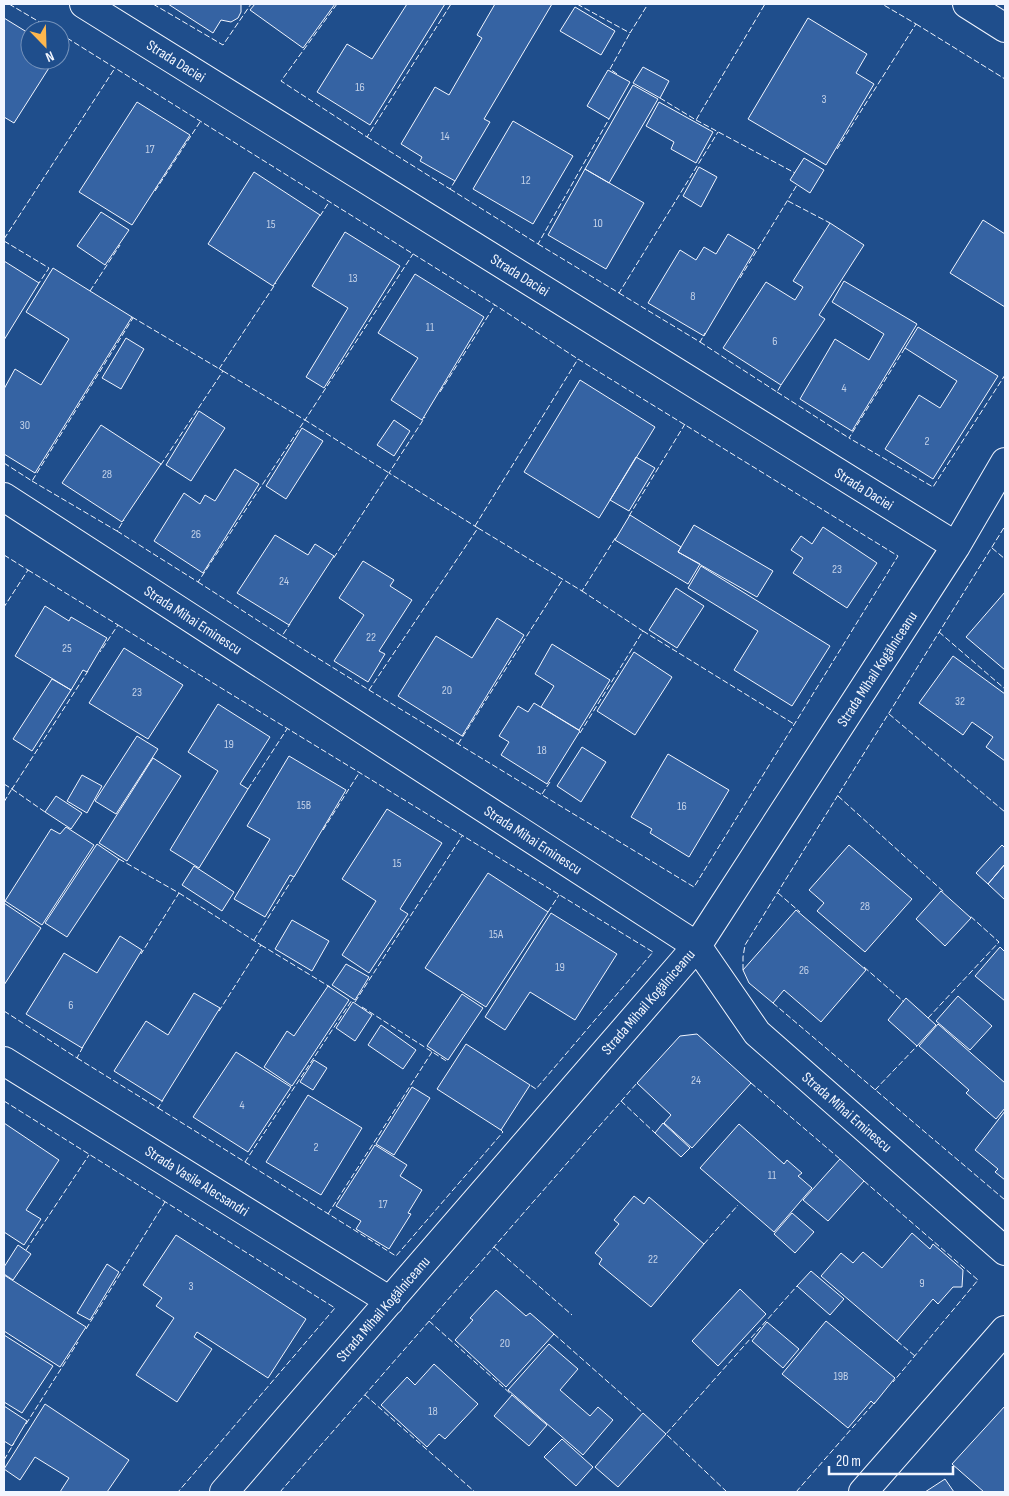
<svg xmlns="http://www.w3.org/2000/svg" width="1009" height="1496" viewBox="0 0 1009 1496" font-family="'Sofia Sans Condensed',sans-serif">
<rect width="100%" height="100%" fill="#1f4e8c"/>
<path fill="#3563a3" stroke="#f2f6ff" d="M168,4H241V12L238,18L231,22L221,20L213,33Z
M255,4H335L303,48L250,10Z
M407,4H445L370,125L317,92L347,44L372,59Z
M495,4H552L484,119L490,122L455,181L420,161L422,157L401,144L435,87L449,95L482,38L477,35Z
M575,7L615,31L601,55L560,31Z
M4,18L30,34V60H54L14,123L4,117Z
M808,18L867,54L856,73L874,84L826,165L748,119Z
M643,67L669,81L660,98L633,83Z
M608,70L630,82L609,119L587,106Z
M633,85L658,99L609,183L585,169Z
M137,102L190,135L132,225L79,192Z
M659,102L713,132L696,163L671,149L674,142L646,126Z
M513,121L573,156L533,224L473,189Z
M804,158L824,170L810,193L790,180Z
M699,167L717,177L701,207L683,196Z
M585,169L644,203L606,269L548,235Z
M254,172L320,215L273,286L208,244Z
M101,212L129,230L105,265L77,246Z
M983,220L1005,234V307L950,273Z
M830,223L864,245L819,315L825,319L781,385L723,348L766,282L795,300L803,287L793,281Z
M345,232L400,266L324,388L306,377L348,308L312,286Z
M728,234L755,250L704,336L648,303L680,250L696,260L704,247L716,254Z
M4,261L39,283L4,340Z
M53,268L132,317L35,473L4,454V389L15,369L41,385L69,339L26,312Z
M415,274L484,317L422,420L391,400L418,358L378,333Z
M844,281L917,324L852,431L800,399L835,339L869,360L884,334L832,302Z
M918,327L998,376L933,479L885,449L919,395L940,408L957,381L905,348Z
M126,338L144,349L121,389L102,378Z
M580,380L655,427L599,518L524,472Z
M199,411L225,428L191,481L166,465Z
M394,420L410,431L394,456L377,445Z
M101,425L161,464L122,522L62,483Z
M302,428L323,441L286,499L266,486Z
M636,457L655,468L629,511L610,500Z
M235,469L259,484L203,573L154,541L184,493L200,504L205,495L215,501Z
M630,515L681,547L678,552L700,564L688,584L615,540Z
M694,525L773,571L757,597L678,552Z
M823,527L877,563L847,608L793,573L803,558L791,550L801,536L812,544Z
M275,535L308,555L315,544L334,556L289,625L237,593Z
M363,561L394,580L390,586L412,600L379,651L385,654L368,682L334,661L364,615L339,598Z
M701,566L830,646L792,706L734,670L758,631L688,588Z
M676,588L704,606L677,648L649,630Z
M1005,592V670L966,637Z
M45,606L69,621L71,617L107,638L87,672L83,670L71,690L15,656Z
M497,618L524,635L462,736L398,696L436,636L472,658Z
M552,644L610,680L579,730L541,707L554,686L535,674Z
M124,648L183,685L148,739L89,703Z
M634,652L672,677L635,735L597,711Z
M953,656L1005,694V761L986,747L993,737L972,722L963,735L919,703Z
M52,679L71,690L32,751L13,739Z
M534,703L580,731L547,784L501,755L509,742L499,736L518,706L528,712Z
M218,704L270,737L240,784L248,789L199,868L170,850L218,771L188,752Z
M137,736L158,749L116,814L95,801Z
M582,747L606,762L581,802L557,786Z
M668,754L729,790L689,857L650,833L652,829L631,817Z
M289,756L346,790L294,877L290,875L265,917L234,899L270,839L247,826Z
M153,758L181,776L127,861L99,843Z
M82,775L102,786L87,813L67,801Z
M56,796L82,813L71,829L45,812Z
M387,809L442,843L400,909L408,914L369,973L342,955L376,901L342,879Z
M66,827L94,845L42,925L5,901L51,829L60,834Z
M97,844L119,859L67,937L45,923Z
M849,845L912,899L865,952L817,911L824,903L809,890Z
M1002,845L1005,848V864L988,884L976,873Z
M1005,864V900L988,884Z
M194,866L234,892L222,911L182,885Z
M488,873L548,912L486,1007L425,968Z
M941,891L971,918L945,946L916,919Z
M4,903L41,928L4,985Z
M796,910L866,970L821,1022L784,990L773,1003L749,983L743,970Z
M551,913L617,954L575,1020L530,992L505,1030L485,1017Z
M292,920L329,941L312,971L275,949Z
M120,936L142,950L82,1048L26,1014L64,953L97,973Z
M1000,947L1005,952V1001L975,976Z
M346,964L369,977L355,1000L332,985Z
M328,986L349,1000L292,1086L264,1067L287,1031L294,1036Z
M194,993L220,1008L162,1101L114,1071L146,1021L168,1035Z
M462,994L483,1008L448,1060L427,1046Z
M958,996L992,1026L970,1050L936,1021Z
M906,998L936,1025L917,1046L888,1020Z
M353,1002L372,1015L355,1041L336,1028Z
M938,1024L1005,1083V1108L996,1119L966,1093L969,1090L919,1046Z
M381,1025L416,1050L403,1069L368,1045Z
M697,1034L751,1083L692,1148L664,1123L671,1115L637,1083L680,1036Z
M466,1044L530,1085L501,1130L437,1089Z
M236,1052L291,1087L248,1152L193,1117Z
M314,1060L327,1068L313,1090L300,1082Z
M412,1087L430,1098L394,1155L376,1144Z
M308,1095L362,1128L321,1195L266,1162Z
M1005,1111V1180L995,1172L998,1169L975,1150Z
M4,1123L59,1160L26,1210L41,1219L24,1245L4,1232Z
M663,1123L690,1148L681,1157L655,1133Z
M739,1124L784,1164L787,1160L802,1173L798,1176L812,1188L774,1232L700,1168Z
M375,1145L407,1165L400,1176L422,1190L408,1213L411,1214L389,1249L356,1229L361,1221L336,1206Z
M840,1159L864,1181L828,1221L803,1200Z
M634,1196L644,1204L649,1197L704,1244L651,1307L599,1264L602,1259L595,1253L619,1224L614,1220Z
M792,1213L814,1232L795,1253L774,1234Z
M912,1233L930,1249L933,1244L963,1270L962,1287H953L938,1304L933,1299L897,1341L821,1276L841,1253L853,1263L863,1252L882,1268Z
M176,1235L306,1319L268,1378L197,1332L194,1337L212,1349L177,1402L136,1375L174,1318L156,1306L162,1298L143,1285Z
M18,1245L31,1254L13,1280L4,1274V1267Z
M107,1264L119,1272L90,1320L77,1313Z
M811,1271L844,1299L830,1315L797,1286Z
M4,1275L86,1327L60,1367L4,1331Z
M740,1289L766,1314L718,1366L692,1341Z
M496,1290L526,1316L530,1313L554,1334L506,1387L455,1340L473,1320L470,1318Z
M826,1321L895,1378L874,1404L871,1401L848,1428L782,1374Z
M767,1322L799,1349L783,1368L752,1341Z
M4,1335L53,1366L22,1413L4,1402Z
M549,1344L578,1369L560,1390L590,1416L598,1407L613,1420L583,1455L508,1390Z
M434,1364L478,1404L445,1439L439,1434L427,1447L381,1405L407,1377L415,1385Z
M512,1395L547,1425L529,1446L494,1416Z
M45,1404L129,1460L107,1492H60L69,1478L35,1457L20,1480L4,1469Z
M4,1406L27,1421L12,1446L4,1441Z
M1005,1406V1492H984L952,1464Z
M643,1413L666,1434L618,1487L595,1467Z
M562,1439L593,1467L576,1486L544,1457Z
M945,1479L954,1492H925Z"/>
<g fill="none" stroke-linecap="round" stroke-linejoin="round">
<g stroke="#f2f6ff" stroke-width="30">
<path id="street" d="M84,4L956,546
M967,4L1005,28
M4,497L697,946L757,1033L1005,1251
M4,1061L390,1301
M224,1492L697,946L956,546L1005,462"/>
</g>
<g stroke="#f2f6ff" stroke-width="30">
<path id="secondary" d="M863,1492L1005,1330"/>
</g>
<use href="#street" stroke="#1f4e8c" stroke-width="28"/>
<use href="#secondary" stroke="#1f4e8c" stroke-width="28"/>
<path stroke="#f2f6ff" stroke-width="1" stroke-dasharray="6 2.5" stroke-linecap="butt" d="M9,4L53,30
M153,4L223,45L251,4
M337,4L281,81L367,137L451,4
M577,4L630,33L648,4
M916,24L1005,79
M60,34L67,38L60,50
M67,38L495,305L578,359L898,556L694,887L369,690
M617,74L610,69L630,33
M660,98L696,120L765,4
M696,120L795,173
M367,137L450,189L455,181
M837,149L916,24L882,4
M450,189L538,244L609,119
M155,191L200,122
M788,201L830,223
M320,216L329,202
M4,239L115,68
M4,241L49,268L39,283
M538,244L619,293L718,132
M740,278L797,185
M90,291L120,245
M619,293L700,342L705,333
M132,317L223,371L160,466
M700,342L777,392L781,385
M905,348L849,438L933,487L1005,375
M219,369L276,283
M223,371L305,420L413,254
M440,392L495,305
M777,392L849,438
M4,463L32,481L133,318
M32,481L117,531L124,520
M629,516L685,424
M475,526L578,359
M478,528L582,591L616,537
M117,531L198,582L305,420L389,473L333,559
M992,548L1005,559
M4,555L28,570L4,607
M28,570L118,625L100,652
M198,582L282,636L290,624
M118,625L653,952L536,1089L530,1085
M643,631L794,724
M939,632L1005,689
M282,636L369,690L478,528L389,473L425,417
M889,714L1005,812
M580,733L643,631L582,591
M458,744L563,579
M4,784L12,789L88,671
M12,789L45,812
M248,789L287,729
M542,794L550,782
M838,796L945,893
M4,802L13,787
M323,830L359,773
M119,859L179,893L141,954
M179,893L261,945L219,1011
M778,893L800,912
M548,912L559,895
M254,940L295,875
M261,945L330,987
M864,967L904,1002
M743,970V957L745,945L1005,526
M355,1002L462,836
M773,1003L1005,1200
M362,1007L448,1062
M4,1011L77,1058L84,1045
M928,1018L999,942L969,915
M77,1058L158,1108L163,1100
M751,1083L840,1159
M875,1090L917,1046
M4,1101L335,1308L178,1492
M621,1101L655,1133
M158,1108L245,1162L352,1000
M245,1162L396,1256L503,1132L501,1130
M864,1181L978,1280L893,1382
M328,1214L432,1052
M704,1244L738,1205
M494,1247L572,1315
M26,1250L89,1155
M429,1321L512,1395
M86,1329L165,1202
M554,1334L643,1413
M897,1341L915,1356
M365,1395L475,1492
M26,1424L78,1342
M4,1460L14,1443
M280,1492L637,1083
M727,1492L666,1434L797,1286
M796,1492L875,1402"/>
</g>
<g text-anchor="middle" stroke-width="4" stroke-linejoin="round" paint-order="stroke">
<g font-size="12" fill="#c3d1e8">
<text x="360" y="91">16</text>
<text x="824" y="103">3</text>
<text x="445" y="140">14</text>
<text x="150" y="153">17</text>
<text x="526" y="184">12</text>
<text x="598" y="227">10</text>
<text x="271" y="228">15</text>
<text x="353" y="282">13</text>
<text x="693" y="300">8</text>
<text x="430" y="331">11</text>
<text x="775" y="345">6</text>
<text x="844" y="392">4</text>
<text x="25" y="429">30</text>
<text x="927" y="445">2</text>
<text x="107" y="478">28</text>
<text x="196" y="538">26</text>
<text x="837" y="573">23</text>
<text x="284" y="585">24</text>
<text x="371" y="641">22</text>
<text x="67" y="652">25</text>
<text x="447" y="694">20</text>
<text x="137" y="696">23</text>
<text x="960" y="705">32</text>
<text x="229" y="748">19</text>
<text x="542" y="754">18</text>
<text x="304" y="809">15B</text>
<text x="682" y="810">16</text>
<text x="397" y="867">15</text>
<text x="865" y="910">28</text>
<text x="496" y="938">15A</text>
<text x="560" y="971">19</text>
<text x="804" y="974">26</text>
<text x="71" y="1009">6</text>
<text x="696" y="1084">24</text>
<text x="242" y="1109">4</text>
<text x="316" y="1151">2</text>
<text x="772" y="1179">11</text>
<text x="383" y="1208">17</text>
<text x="653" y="1263">22</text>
<text x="922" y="1287">9</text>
<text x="191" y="1290">3</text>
<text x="505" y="1347">20</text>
<text x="841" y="1380">19B</text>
<text x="433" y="1415">18</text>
</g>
<g font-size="15" fill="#f2f6ff" stroke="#1f4e8c">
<text transform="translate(176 61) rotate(32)" y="5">Strada Daciei</text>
<text transform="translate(520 275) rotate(32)" y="5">Strada Daciei</text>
<text transform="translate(864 489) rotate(32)" y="5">Strada Daciei</text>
<text transform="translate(193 620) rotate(33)" y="5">Strada Mihai Eminescu</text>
<text transform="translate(877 669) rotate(-57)" y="5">Strada Mihail Kogălniceanu</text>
<text transform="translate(533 840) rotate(33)" y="5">Strada Mihai Eminescu</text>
<text transform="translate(648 1002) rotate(-49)" y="5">Strada Mihail Kogălniceanu</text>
<text transform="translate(847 1112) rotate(41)" y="5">Strada Mihai Eminescu</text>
<text transform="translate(197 1181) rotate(32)" y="5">Strada Vasile Alecsandri</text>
<text transform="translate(383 1309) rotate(-49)" y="5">Strada Mihail Kogălniceanu</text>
</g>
</g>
<rect width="1009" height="1496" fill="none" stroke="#f2f6ff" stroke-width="10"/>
<g transform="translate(45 45) rotate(157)"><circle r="24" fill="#1f4e8c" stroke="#7391ba"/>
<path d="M0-4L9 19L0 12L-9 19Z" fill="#ffb74d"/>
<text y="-8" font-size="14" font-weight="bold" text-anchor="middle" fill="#f2f6ff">N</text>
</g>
<path d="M829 1466v8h124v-8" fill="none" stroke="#f2f6ff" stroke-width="2.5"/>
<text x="836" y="1466" font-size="15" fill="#f2f6ff" stroke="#1f4e8c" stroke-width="4" paint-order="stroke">20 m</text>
</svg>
